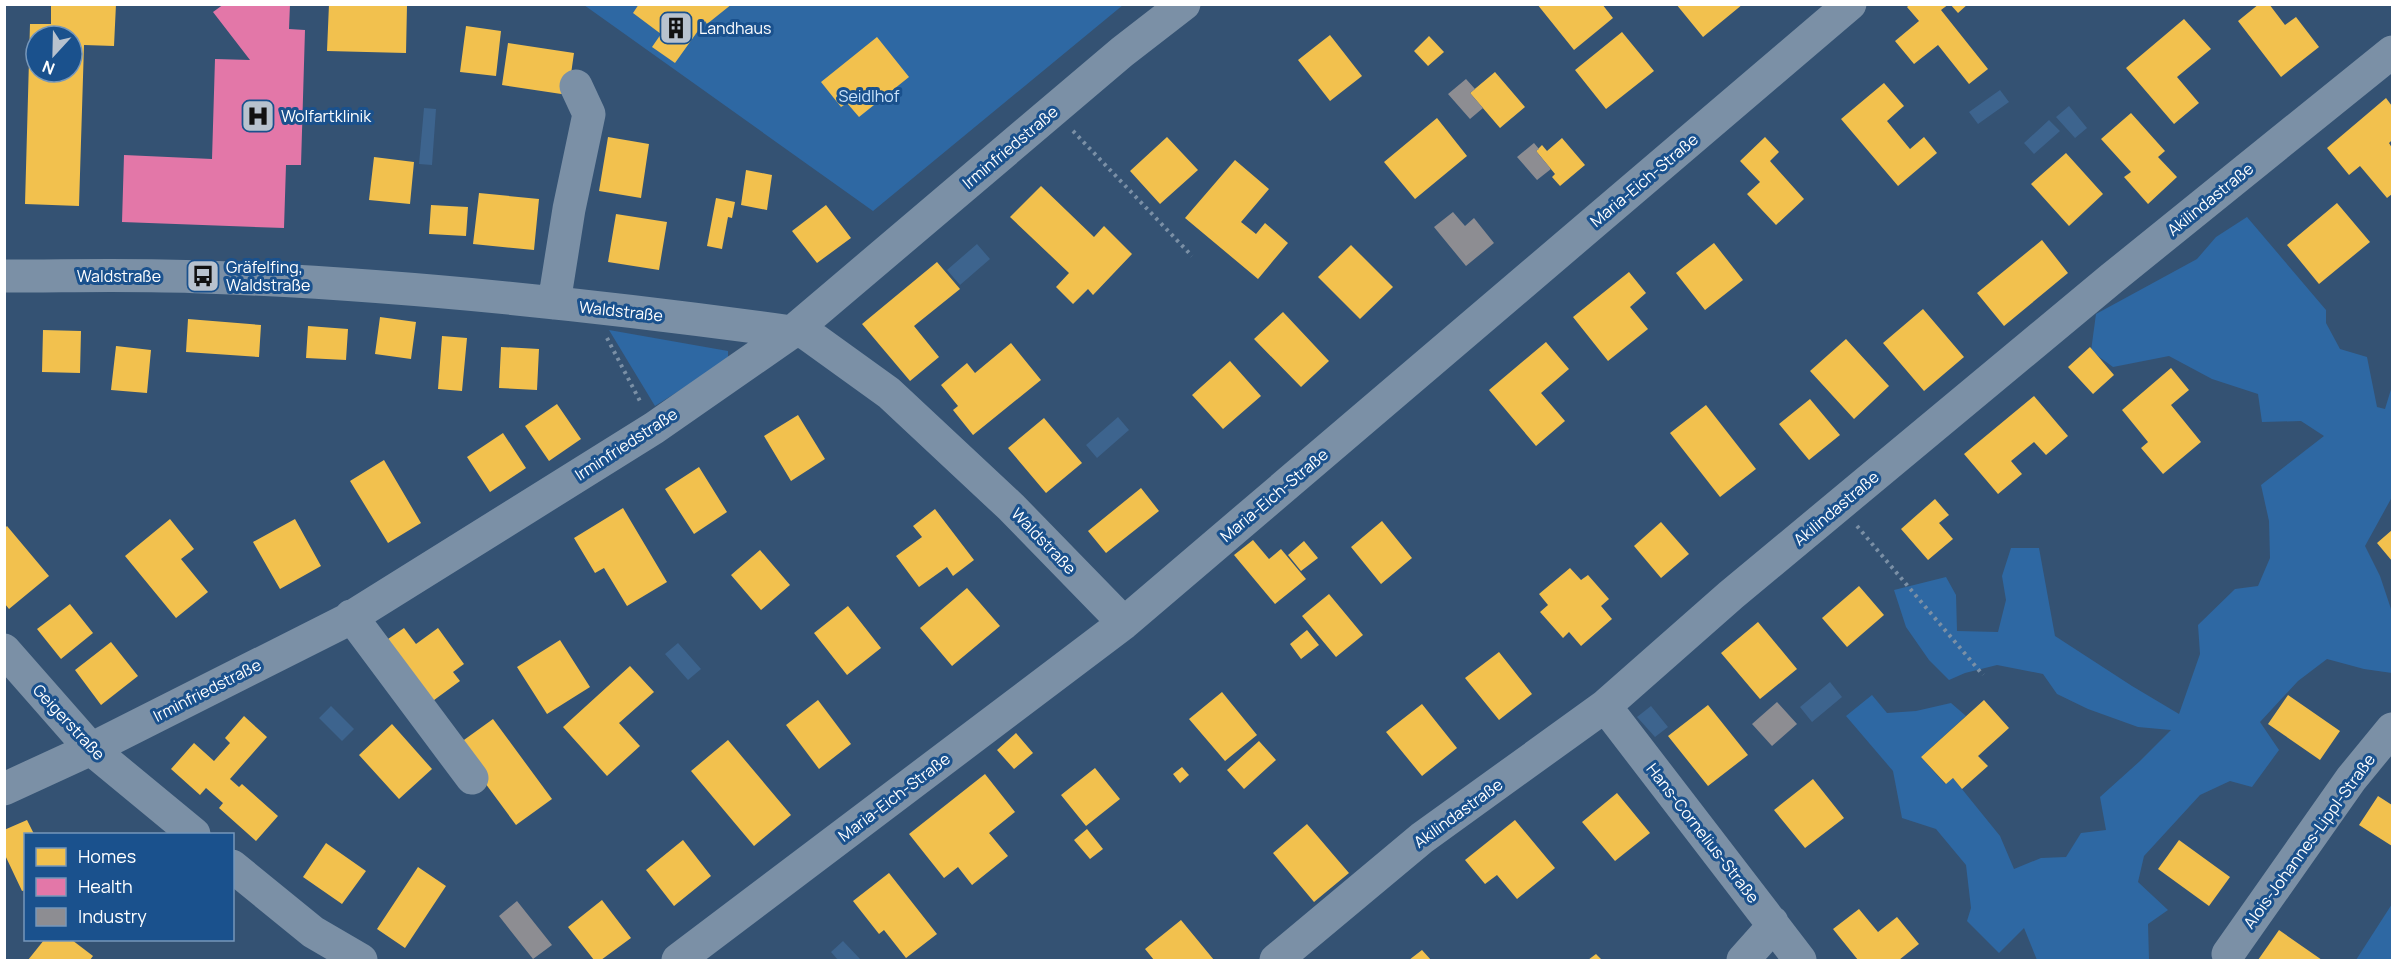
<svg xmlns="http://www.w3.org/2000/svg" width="2397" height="965" viewBox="0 0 2397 965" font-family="Manrope,sans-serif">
<rect width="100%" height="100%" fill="#345273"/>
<path fill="#2e68a3" d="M584,5H1123L873,211Z
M2247,217L2326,310V323L2340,349L2367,357L2377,407L2385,409L2392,386V497L2365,546L2380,576L2392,612V673L2364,669L2327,659L2298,681L2260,722L2279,750L2252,787L2230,781L2200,795L2144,856L2138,882L2168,910L2148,924L2149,960H2037L2024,928L1999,953L1967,921L1971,908L1966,865L1936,829L1902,818L1893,771L1846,716L1872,695L1887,713L1916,711L1951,703L1966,716L1921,757L1945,784L1953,778L2000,836L2014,869L2041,858L2066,857L2081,833L2106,830L2100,797L2140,761L2171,730L2138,727L2088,709L2057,694L2043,674L1997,665L1965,673L1949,680L1929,660L1906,627L1894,590L1946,577L1956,595L1957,631L1998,632L2006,600L2002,576L2011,548H2039L2055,636L2132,686L2179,714L2200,654L2198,625L2235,589L2258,586L2270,558L2269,521L2261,485L2324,436L2301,421L2262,422L2258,394L2212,379L2169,356L2113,367L2091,351L2096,314L2197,259L2216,237Z
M609,330L728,351V360L655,406Z
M2392,904V960H2356Z"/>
<path fill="#3d648e" d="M2000,90L2009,102L1978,124L1969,112Z
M2069,106L2087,128L2075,138L2056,117Z
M424,108L436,109L432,165L419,164Z
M2049,120L2060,131L2034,154L2024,143Z
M977,244L990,259L960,285L947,270Z
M1118,417L1129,430L1097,458L1086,445Z
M678,643L701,669L688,680L665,654Z
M1830,682L1842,697L1812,722L1800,707Z
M331,706L354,729L342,741L319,718Z
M1651,706L1668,727L1655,737L1637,717Z
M843,941L861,960H838L831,952Z"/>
<path fill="#f2c14e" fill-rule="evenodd" d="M51,4H116L114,46L84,45L79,206L25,204L30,24H51ZM36,36H72V72H36Z
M329,4L407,5L406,53L327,51Z
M639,4H732L707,24L705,21L675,63L652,47L661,34L633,13Z
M1537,4H1602L1613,18L1574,50Z
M1676,4H1743L1703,37Z
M1910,4H1949L1941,10L1988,69L1969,84L1938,45L1914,64L1895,41L1919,21L1907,7Z
M1950,4H1968L1958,13Z
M2259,4H2269L2285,25L2296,17L2319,47L2281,77L2238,21Z
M2184,19L2211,49L2177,77L2199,103L2174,124L2126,68Z
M466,26L501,31L496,76L460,72Z
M1622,32L1654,71L1606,109L1575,70Z
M1330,35L1362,76L1330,101L1298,60Z
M1429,36L1444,52L1428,66L1414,51Z
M877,37L909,77L859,117L847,103L841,107L821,82Z
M508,43L574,53L568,95L502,85Z
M1495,72L1525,107L1500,128L1470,93Z
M1884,83L1904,106L1887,121L1910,149L1924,137L1937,153L1898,186L1841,119Z
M2386,98L2392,106V140L2389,143L2392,148V194L2387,198L2360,166L2349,175L2327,148Z
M2131,113L2165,151L2158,157L2177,177L2148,204L2124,177L2131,172L2101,139Z
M1437,118L1467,156L1415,199L1384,162Z
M608,137L649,144L641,198L599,191Z
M1167,137L1198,170L1160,204L1130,171Z
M1765,137L1779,152L1770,161L1804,199L1776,225L1747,194L1760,182L1740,161Z
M1562,138L1585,165L1560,186L1552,177L1555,174L1536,151L1542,145L1547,151Z
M2066,153L2103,194L2069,226L2031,184Z
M374,157L414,162L410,204L369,200Z
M1235,160L1269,189L1241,222L1256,234L1265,223L1288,243L1258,279L1185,218Z
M746,170L772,175L767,210L741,205Z
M1041,186L1094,237L1104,226L1132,254L1093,295L1088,289L1073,304L1056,287L1069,273L1010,217Z
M479,193L539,199L534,250L473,244Z
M716,198L735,202L732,218L728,217L722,249L707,246Z
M2337,203L2370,242L2319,284L2287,245Z
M431,205L468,207L466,236L429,234Z
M826,205L851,238L817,263L792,231Z
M616,214L667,222L659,270L608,262Z
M2042,240L2068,273L2004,326L1977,293Z
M1714,243L1743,280L1705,310L1676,273Z
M1351,245L1393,287L1360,319L1318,277Z
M937,262L960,289L914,326L939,357L910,381L862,324Z
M1629,272L1646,293L1630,307L1648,329L1608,361L1573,317Z
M1923,309L1964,357L1924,391L1883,343Z
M1283,312L1329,361L1301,387L1254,339Z
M380,317L416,322L411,359L375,354Z
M188,319L261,325L259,357L186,352Z
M308,326L348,329L346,360L306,358Z
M43,330L81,331L80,373L42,372Z
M442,336L467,338L462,391L438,389Z
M1846,339L1889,386L1854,419L1810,371Z
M1546,342L1569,369L1541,393L1565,421L1536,446L1489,390Z
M1011,343L1041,380L973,435L953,410L958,406L941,385L967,363L975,373Z
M116,346L151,350L147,393L111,390Z
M501,347L539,349L537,390L499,388Z
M2090,347L2114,375L2093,394L2068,367Z
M1230,361L1261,396L1223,429L1192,395Z
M2171,368L2189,390L2171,405L2201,442L2163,474L2141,448L2148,442L2122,410Z
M2034,396L2068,436L2046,455L2034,442L2011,461L2022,474L1998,494L1964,454Z
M1810,399L1840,435L1809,460L1779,424Z
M557,404L581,439L549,461L525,426Z
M1706,405L1756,469L1720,497L1670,433Z
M798,415L825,459L791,481L764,436Z
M1044,418L1082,463L1046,493L1008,448Z
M503,433L526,468L490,492L467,457Z
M384,460L421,523L388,543L350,481Z
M699,467L727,512L694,534L665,489Z
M1141,488L1159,511L1106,553L1088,531Z
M1935,499L1949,515L1939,523L1953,539L1928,560L1901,529Z
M623,508L667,582L627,606L604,568L595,573L574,538Z
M935,509L974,560L953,576L947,567L919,587L896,556L922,537L913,526Z
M170,519L194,549L181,559L208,592L176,618L125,556Z
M295,519L321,566L280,589L253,542Z
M1382,521L1412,558L1381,584L1351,547Z
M1661,522L1689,554L1661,578L1634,546Z
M7,526L49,576L9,609L5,604V528Z
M2392,530V561L2377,543Z
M1253,540L1269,559L1281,549L1306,579L1275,604L1234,555Z
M1304,541L1318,558L1301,571L1288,555Z
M760,550L790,585L761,610L731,575Z
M1570,568L1581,580L1588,575L1609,599L1601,606L1612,619L1581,646L1569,632L1563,638L1540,612L1548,605L1539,594Z
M1859,586L1884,615L1847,647L1822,618Z
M967,588L1000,626L952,666L920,628Z
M1329,594L1363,635L1336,657L1302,616Z
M70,604L93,633L61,659L37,629Z
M848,606L881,648L847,675L814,633Z
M1758,622L1797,669L1760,699L1721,653Z
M404,628L416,644L438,628L464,664L453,672L460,681L426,706L388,639Z
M1307,630L1319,645L1301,659L1290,644Z
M560,640L590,687L547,714L517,667Z
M111,642L138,676L101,705L75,670Z
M1499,652L1532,694L1499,720L1465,678Z
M630,666L654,692L619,723L640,746L607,776L563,727Z
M1222,692L1257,735L1225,761L1189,719Z
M2288,695L2340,731L2320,760L2268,724Z
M818,700L851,744L819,769L786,725Z
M1984,700L2009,728L1978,756L1988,766L1962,789L1953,778L1946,784L1921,757Z
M1422,704L1457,748L1422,776L1386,732Z
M1708,705L1748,755L1708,786L1668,736Z
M244,716L267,737L230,779L239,787L242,784L278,816L256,841L219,808L223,803L206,788L200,795L171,769L194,743L214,761L230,743L225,738Z
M493,719L552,799L516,825L457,745Z
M392,724L432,769L399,799L359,755Z
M1016,733L1033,753L1014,769L997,750Z
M728,740L791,815L754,846L691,771Z
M1259,741L1276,760L1244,789L1227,770Z
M1182,767L1189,775L1180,783L1173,774Z
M1095,768L1120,799L1086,826L1061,795Z
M985,774L1015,812L989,833L1008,856L972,885L958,867L944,878L909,834Z
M1813,779L1844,818L1805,848L1774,810Z
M1617,793L1650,833L1615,861L1582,822Z
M2378,796L2392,805V846L2359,825Z
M27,820L34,834H26V890L22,891L4,853V830Z
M1515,820L1555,868L1517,899L1497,875L1485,884L1465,860Z
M1307,824L1349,873L1314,902L1273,853Z
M1087,829L1103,849L1090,859L1074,840Z
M683,840L711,876L674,906L646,870Z
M2179,840L2230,877L2209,906L2158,869Z
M326,843L366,871L342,904L303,877Z
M418,867L446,886L405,948L377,929Z
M889,873L937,934L906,958L884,930L879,934L853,901Z
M602,900L631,938L601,960H594L568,927Z
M1859,909L1878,932L1897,917L1919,944L1899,960H1858L1833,929Z
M1181,920L1214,960H1154L1145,949Z
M2279,930L2322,960H2258Z
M44,940H72L93,956L90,960H28Z
M1422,950L1431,960H1409Z
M1596,954L1602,960H1588Z"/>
<path fill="#e377a8" d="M224,4H290L289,29L305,30L301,165H286L284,228L122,222L124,155L212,159L215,59L250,60L213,12Z"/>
<path fill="#8d8d92" d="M1466,79L1475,89L1470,93L1483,108L1470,119L1448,94Z
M1534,143L1539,149L1536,151L1551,169L1537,180L1517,157Z
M1453,212L1465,226L1474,218L1494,243L1466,266L1434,227Z
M1777,702L1797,724L1772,746L1752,724Z
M517,901L552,945L533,959L499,916Z"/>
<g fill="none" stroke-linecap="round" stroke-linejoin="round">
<path stroke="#7b90a6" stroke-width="4" stroke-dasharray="3 4.5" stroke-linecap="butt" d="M1073,131L1192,256
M607,338L641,403
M1857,526L1983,675"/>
<path stroke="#7b90a6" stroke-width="33" d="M4,276C71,276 138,274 204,277C401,284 597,305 792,332L803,331L889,393L1011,507L1124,623
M554,303L569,209L589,114L576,86
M351,616L472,778
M4,650L91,749L194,834
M1605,706L1800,960
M4,789L91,749L345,621L654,428L792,332L1122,52L1184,4
M232,866L313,932L361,960
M2228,954L2351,779L2392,729
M678,960L1124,623L1850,4
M1276,960L1422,838L1605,706L1731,595L2111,279L2392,52
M1743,960L1768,932L1772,922"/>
</g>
<defs>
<g id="building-square" transform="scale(1.725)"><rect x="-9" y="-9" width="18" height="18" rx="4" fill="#b8c2ce" stroke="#1a518d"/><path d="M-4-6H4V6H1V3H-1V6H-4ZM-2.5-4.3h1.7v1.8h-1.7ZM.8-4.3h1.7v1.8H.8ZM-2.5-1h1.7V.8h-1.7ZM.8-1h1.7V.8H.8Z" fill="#111"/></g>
<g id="hospital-square" transform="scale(1.725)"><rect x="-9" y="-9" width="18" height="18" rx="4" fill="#b8c2ce" stroke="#1a518d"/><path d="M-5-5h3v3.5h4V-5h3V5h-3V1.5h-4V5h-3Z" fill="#111"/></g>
<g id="bus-square" transform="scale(1.725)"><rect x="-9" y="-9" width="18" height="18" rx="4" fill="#b8c2ce" stroke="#1a518d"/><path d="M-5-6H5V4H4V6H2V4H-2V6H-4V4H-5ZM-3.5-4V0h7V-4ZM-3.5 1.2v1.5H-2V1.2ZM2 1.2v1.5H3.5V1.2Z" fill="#111"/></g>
</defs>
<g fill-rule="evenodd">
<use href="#building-square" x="676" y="28"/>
<use href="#hospital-square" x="258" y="116"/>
<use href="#bus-square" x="203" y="276"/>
</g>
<g text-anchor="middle" stroke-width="6" stroke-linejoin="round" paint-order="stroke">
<g font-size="16" fill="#fff" stroke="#1a518d" text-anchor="start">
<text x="699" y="34">Landhaus</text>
<text x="281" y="122">Wolfartklinik</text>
<text x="226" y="273">Gräfelfing,<tspan x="226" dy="18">Waldstraße</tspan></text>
</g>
<g font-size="16" fill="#cbe3fa" stroke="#1a518d">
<text x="869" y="102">Seidlhof</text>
</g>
<g font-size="16" fill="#fff" stroke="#1a518d">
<text transform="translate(1010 147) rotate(-40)" y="6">Irminfriedstraße</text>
<text transform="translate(1644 180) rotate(-40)" y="6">Maria-Eich-Straße</text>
<text transform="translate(2210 199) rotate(-39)" y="6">Akilindastraße</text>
<text x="119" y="282">Waldstraße</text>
<text transform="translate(621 311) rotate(6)" y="6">Waldstraße</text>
<text transform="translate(626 444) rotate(-33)" y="6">Irminfriedstraße</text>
<text transform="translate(1274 495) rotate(-40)" y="6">Maria-Eich-Straße</text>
<text transform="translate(1836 508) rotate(-40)" y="6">Akilindastraße</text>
<text transform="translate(1044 541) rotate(46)" y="6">Waldstraße</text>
<text transform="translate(207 690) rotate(-27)" y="6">Irminfriedstraße</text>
<text transform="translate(69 722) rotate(47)" y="6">Geigerstraße</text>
<text transform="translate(894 797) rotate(-37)" y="6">Maria-Eich-Straße</text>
<text transform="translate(1458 813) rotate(-36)" y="6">Akilindastraße</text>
<text transform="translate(1703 833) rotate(52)" y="6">Hans-Cornelius-Straße</text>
<text transform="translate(2309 841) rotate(-54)" y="6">Alois-Johannes-Lippl-Straße</text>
</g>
</g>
<rect width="2397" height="965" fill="none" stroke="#ffffff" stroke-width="12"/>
<rect x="24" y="833" width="210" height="108" fill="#1a518d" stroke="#7697bb" stroke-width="1.5"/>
<rect x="36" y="848" width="30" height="18" fill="#f2c14e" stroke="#7697bb" stroke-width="1.5"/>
<text x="78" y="863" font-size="18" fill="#ffffff">Homes</text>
<rect x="36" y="878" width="30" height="18" fill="#e377a8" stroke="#7697bb" stroke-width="1.5"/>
<text x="78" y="893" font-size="18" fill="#ffffff">Health</text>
<rect x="36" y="908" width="30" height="18" fill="#8d8d92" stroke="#7697bb" stroke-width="1.5"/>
<text x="78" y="923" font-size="18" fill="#ffffff">Industry</text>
<g transform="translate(54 54) rotate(202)"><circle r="28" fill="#1a518d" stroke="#7697bb" stroke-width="1.5"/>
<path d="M0-4.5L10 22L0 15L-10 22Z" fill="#b8c2ce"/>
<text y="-9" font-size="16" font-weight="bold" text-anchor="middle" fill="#ffffff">N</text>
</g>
</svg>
